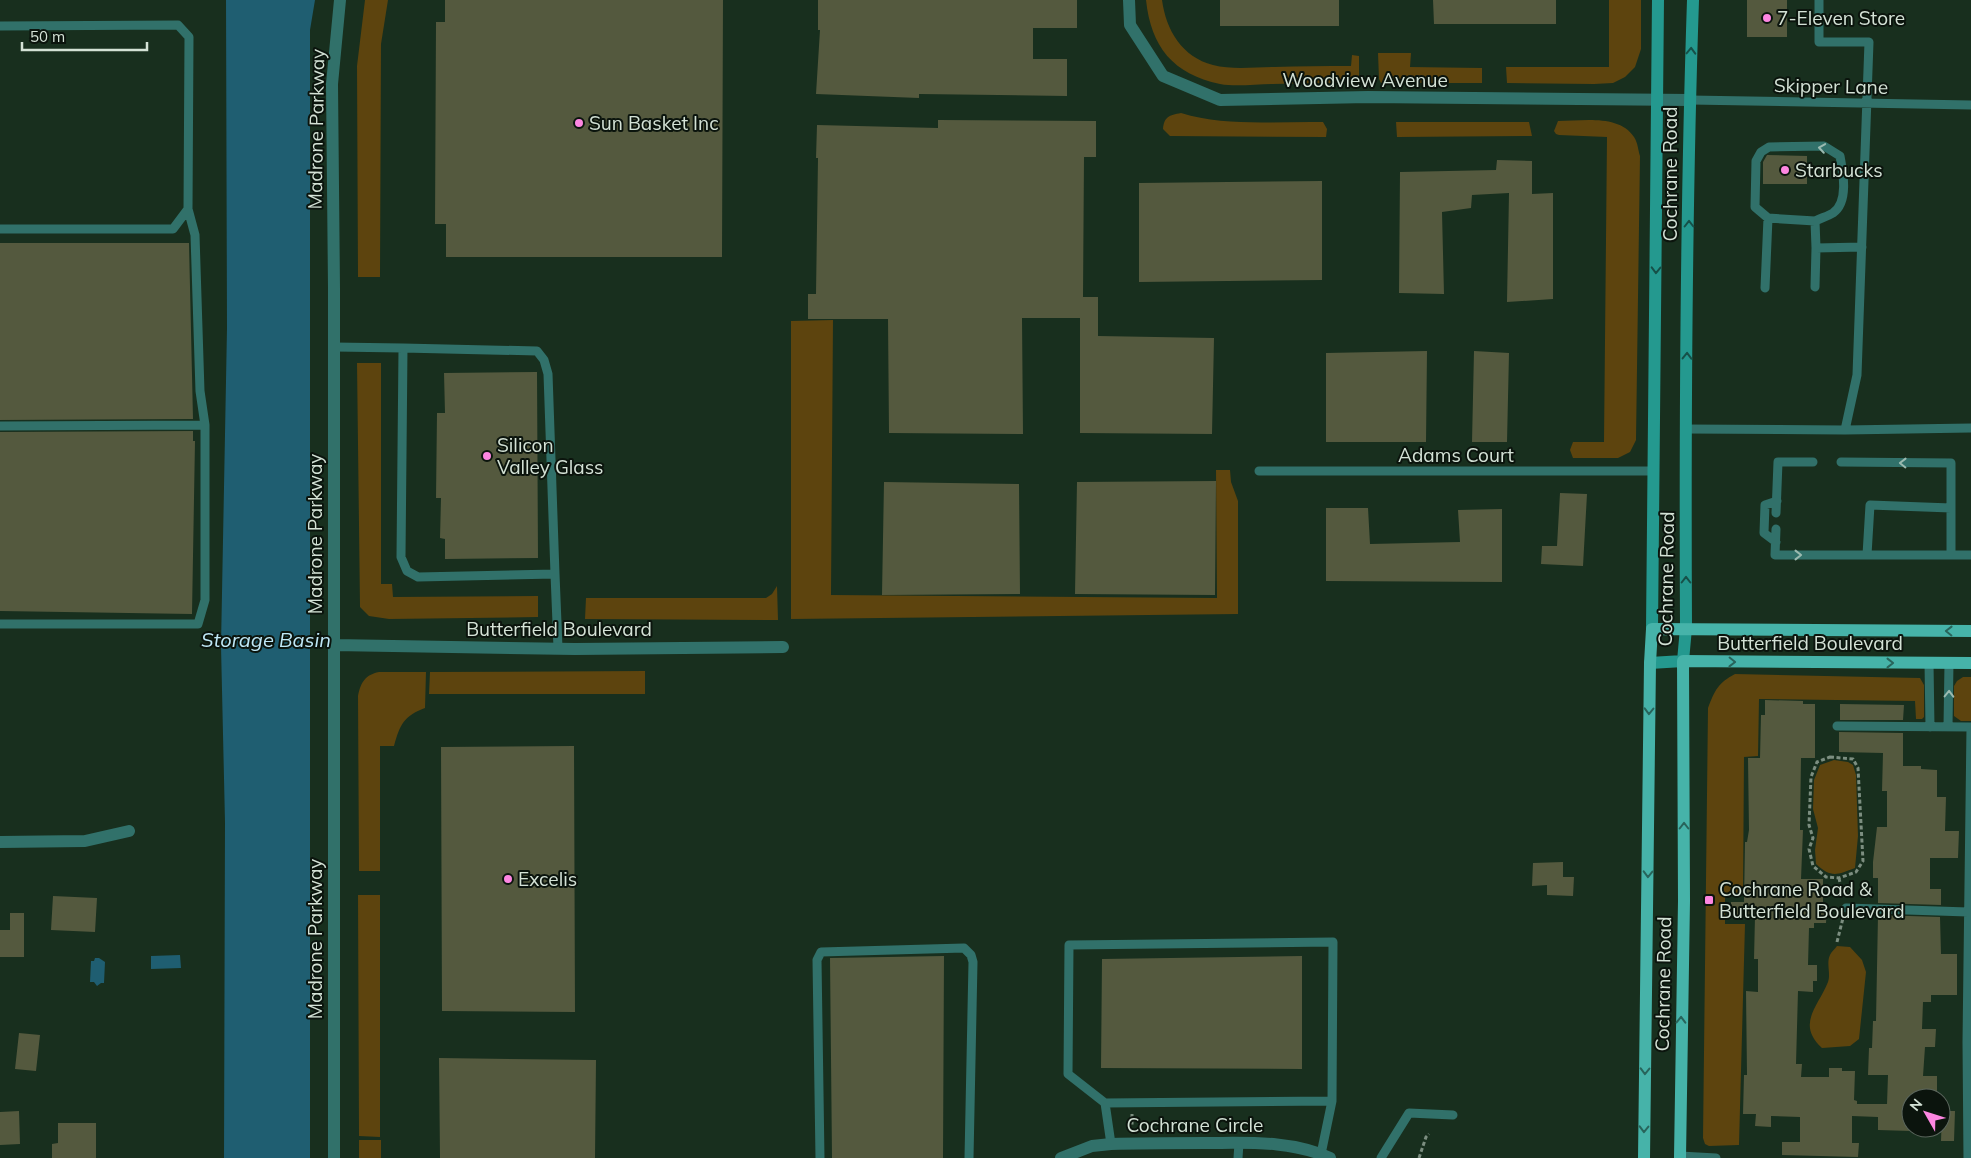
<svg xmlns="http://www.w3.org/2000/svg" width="1971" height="1158" viewBox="0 0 1971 1158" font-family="Mulish,sans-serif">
<rect width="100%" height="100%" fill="#182f1e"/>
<path fill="#5d440e" d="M365,0H388L381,44L380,277H358L357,66Z
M1146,0H1162C1166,30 1182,57 1213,65C1232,70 1255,67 1274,67C1300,66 1325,66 1351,66L1352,55L1359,56V75L1357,83C1329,83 1301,83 1273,84C1256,84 1236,87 1220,84C1173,74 1151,47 1146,0Z
M1609,0H1641V49L1635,67L1625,77L1613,83L1594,84L1507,83L1506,67H1609Z
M1378,53H1411L1410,67L1482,68V83H1381L1379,79Z
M1181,113C1226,127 1277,121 1323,122L1327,129L1326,137L1170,136L1163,129C1164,117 1169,115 1181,113Z
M1558,121C1582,121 1619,114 1634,137C1638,143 1638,150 1640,156L1636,440L1630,452L1618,458H1573L1570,450L1573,442H1604L1607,137L1559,135L1556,134L1554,131Z
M1396,122H1529L1532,136L1397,137Z
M833,320L831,595L1217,598L1216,470H1230L1231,482L1238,501V614L791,619V321Z
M357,363H381V584H392L393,597L538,596V617L389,619L369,616L360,607Z
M777,586L778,620L585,619L586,598H766L772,594Z
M645,671V694H429L430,672Z
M379,672H426L425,708C404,716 400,724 394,746H380V871H359L358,696C361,682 365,675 379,672Z
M1735,674L1920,678L1924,685V717L1922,719H1916L1915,701L1759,699L1758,756L1744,757L1743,895H1725V924H1745L1739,1145L1709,1146L1705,1144L1703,1138L1708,708C1715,690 1718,683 1735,674Z
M1963,677H1971V721H1961L1954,716V686L1957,681Z
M1834,760L1848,762L1853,765L1856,775L1858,836L1855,868C1837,875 1831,878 1816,864L1815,850L1818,828L1813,809L1814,780L1820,765Z
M358,895H380V1137L359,1136Z
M1837,946L1850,947L1862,960L1866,972L1859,1039L1850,1046L1822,1048C1796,1024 1818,1007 1828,982C1831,974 1826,963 1830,955C1831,952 1835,949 1837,946Z
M359,1140H381V1158H359Z"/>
<path fill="#1f5e71" d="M226,0H315L310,30V1158H224L225,822L221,646L227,328Z
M180,955L181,968L151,969V956Z
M95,958H99L105,962L104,983H101L97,986L94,982H90L91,961H94Z"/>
<path fill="#54593e" d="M445,0H723L722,257H446V224H435L436,22H445Z
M818,0H1077V28H1033V59H1067V96L919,94V98L816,94L820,30H818Z
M1220,0H1339V26H1220Z
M1433,0H1556V24H1434Z
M1747,0H1787V37H1747Z
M938,120L1096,121V157H1084L1083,297H1098V336L1214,338L1212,434L1080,433V318H1022L1023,434L889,433L888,319H808V294H816L818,158H816L817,125L938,128Z
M1767,155L1807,156V184H1763V162Z
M1497,160L1532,161V194L1553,193V299L1507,302L1509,193L1472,195L1471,208L1442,212L1444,294L1399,293L1400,172L1496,170Z
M1322,181V280L1139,282V183Z
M0,243H189L193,419L0,420Z
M1427,351L1426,442H1326V353Z
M1474,351L1509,353L1507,442H1472Z
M537,372L538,558L445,559V539L440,538L441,498H436L437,413H445L444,373Z
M193,431V441H195L192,614L0,611V432Z
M1216,481L1215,595L1075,594L1077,482Z
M884,482L1019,484L1020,594L882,595Z
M1560,493L1587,494L1583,566L1541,564L1542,546H1557Z
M1326,508H1368L1370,544L1460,542L1458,510L1502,509V582L1326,581Z
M1765,700L1803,701V704H1815V758H1801L1800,830H1803L1801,879H1823V904H1827L1826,923H1814V928H1809L1808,965H1817V981H1813V992L1798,991L1796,1064H1802L1801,1077H1829V1068H1842V1071H1855L1854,1100L1857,1101V1104H1887L1888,1075H1868L1869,1048H1872L1873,1021H1876L1878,915L1940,917L1941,954H1957V995H1931V1002H1923L1922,1029H1936L1935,1047H1925L1923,1076H1937V1098H1911V1131L1878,1130V1117L1852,1116V1143H1859L1858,1157L1782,1155V1142H1800V1117L1771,1116V1127L1755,1126L1756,1114H1743L1744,1075H1747L1746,991L1758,992V959H1754L1755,916H1731V902H1744L1745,842H1747L1749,830L1748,758H1760L1761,715H1765Z
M1840,704L1904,705L1903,720H1840Z
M1839,732L1903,733V766H1921V769L1937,770V797H1946L1945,831H1959L1958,858H1930V889H1941V905L1878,903V878H1873V862L1877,827H1887V791H1882L1883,753L1839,752Z
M574,746L575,1012L442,1011L441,747Z
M1563,862V877H1574L1573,896L1547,895V885L1532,886L1533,863Z
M53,896L97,898L95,932L51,930Z
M10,913H24V957H0V930H10Z
M944,956L943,1158H832L830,958Z
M1302,956V1069L1101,1068L1102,959Z
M19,1033L40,1035L36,1071L15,1069Z
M439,1058L596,1060L595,1158H440Z
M19,1111L20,1144L0,1145V1112Z
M1942,1111H1955L1954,1141H1941Z
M58,1123H96V1158H52V1144L58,1143Z"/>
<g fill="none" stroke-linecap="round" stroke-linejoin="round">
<path stroke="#7c8e80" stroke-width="3" stroke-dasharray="4 2.5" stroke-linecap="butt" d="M1830,757L1853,759L1858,768L1863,861L1856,872L1839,878L1826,877L1813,866L1809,849L1813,838L1809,825L1811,777L1817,762Z
M1839,878L1843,897
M1837,942L1843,918
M1132,1114V1126
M1419,1158L1426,1137L1429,1134"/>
<path stroke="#31716a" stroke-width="9" d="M0,26L178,25L189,37L188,209L173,229H0
M1690,100L1971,105
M188,209L195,235L200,391L205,425
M1768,218L1755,207L1756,161L1761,152L1769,147L1824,146L1840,156C1843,172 1849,202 1833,213C1828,216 1821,218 1815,221
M1815,287L1816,248
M1765,288L1768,218L1815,221L1816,248L1862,247
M334,347L403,348L401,557L407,571L418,577L555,574L558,648
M403,348L537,351L544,360L548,374L555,574
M0,426L205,425V600L198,624H0
M1685,429L1845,430L1857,375L1869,42H1819V0
M1845,430L1971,428
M1841,462L1951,463V508
M1259,471H1654
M1776,513L1778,462H1813
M1776,529L1775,555H1867
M1776,542L1764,533L1765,505L1777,501
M1951,555V508L1870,505L1867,555H1971
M1929,663L1930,727
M1837,726L1971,727L1967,1042L1968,1158
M1948,726L1949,663
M1846,908L1968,912
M1333,942L1332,1101L1105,1103L1068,1074L1069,945Z
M1105,1103L1111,1144
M1321,1154L1332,1101
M1680,1156L1716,1158
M820,1158L817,960L821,952L964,948L971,955L973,962L969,1158
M1238,1158L1239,1143
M1381,1158L1409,1113L1453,1115"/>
<path stroke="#31716a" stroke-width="12" d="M1129,0L1130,25L1163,76L1220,100L1368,97L1690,100
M334,645L575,649L783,647
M0,842L85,841L129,831
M334,1158V288L332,84L340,0
M1061,1158L1092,1146L1111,1144C1142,1143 1174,1143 1206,1143C1248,1143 1291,1140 1330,1158"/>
<path stroke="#24998f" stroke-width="12" d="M1652,629L1658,0
M1650,663L1683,661L1686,628C1685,419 1686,209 1693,0"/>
<path stroke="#46b3a9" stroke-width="12" d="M1644,1158L1650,663L1652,629L1971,631
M1680,1158L1684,901L1683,661L1971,663"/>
</g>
<defs><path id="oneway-chevron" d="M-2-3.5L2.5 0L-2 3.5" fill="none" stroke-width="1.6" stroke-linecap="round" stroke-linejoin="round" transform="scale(1.25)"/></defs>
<g stroke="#165048">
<use href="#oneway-chevron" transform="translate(1691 51) rotate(-88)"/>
<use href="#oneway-chevron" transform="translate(1689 224) rotate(-90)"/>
<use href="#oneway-chevron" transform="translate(1656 270) rotate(91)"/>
<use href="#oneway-chevron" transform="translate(1687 356) rotate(-89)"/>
<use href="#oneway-chevron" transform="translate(1686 580) rotate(-90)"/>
</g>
<g stroke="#9bbab0">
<use href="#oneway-chevron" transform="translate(1822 148) rotate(-171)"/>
<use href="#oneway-chevron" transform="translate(1903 463) rotate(-179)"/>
<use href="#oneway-chevron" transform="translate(1798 555)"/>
<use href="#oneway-chevron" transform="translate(1949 694) rotate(-89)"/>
</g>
<g stroke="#28645b">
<use href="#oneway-chevron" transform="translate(1949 631) rotate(-179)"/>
<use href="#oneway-chevron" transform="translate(1732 662) rotate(1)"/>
<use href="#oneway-chevron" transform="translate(1890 663)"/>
<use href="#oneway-chevron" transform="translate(1649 711) rotate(91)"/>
<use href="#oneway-chevron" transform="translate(1684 826) rotate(-90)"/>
<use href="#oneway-chevron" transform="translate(1648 874) rotate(91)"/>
<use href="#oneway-chevron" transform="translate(1681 1020) rotate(-89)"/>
<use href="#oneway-chevron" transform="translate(1645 1071) rotate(91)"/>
<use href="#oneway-chevron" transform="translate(1644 1129) rotate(91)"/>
</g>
<g fill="#fd86e1" stroke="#0b140d" stroke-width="2">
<circle cx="1767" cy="18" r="5"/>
<circle cx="579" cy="123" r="5"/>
<circle cx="1785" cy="170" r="5"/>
<circle cx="487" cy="456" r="5"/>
<circle cx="508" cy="879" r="5"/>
<rect x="1704" y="895" width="10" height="10" rx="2.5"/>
</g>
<g text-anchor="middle" stroke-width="4" stroke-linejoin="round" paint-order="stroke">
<g font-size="19" fill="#d4e2d6" stroke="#0b140d" text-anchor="start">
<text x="1777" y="25">7-Eleven Store</text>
<text x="589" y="130">Sun Basket Inc</text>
<text x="1795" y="177">Starbucks</text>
<text x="497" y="452">Silicon<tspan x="497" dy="22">Valley Glass</tspan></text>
<text x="518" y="886">Excelis</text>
<text x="1719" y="896">Cochrane Road &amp;<tspan x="1719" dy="22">Butterfield Boulevard</tspan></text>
</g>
<g font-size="19" fill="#d4e2d6" stroke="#0b140d">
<text x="1365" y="87">Woodview Avenue</text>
<text transform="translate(1831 86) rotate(1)" y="7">Skipper Lane</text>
<text transform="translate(316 129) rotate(-89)" y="7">Madrone Parkway</text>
<text transform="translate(1670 174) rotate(-90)" y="7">Cochrane Road</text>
<text x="1456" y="462">Adams Court</text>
<text transform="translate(315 534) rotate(-90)" y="7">Madrone Parkway</text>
<text transform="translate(1666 579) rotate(-89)" y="7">Cochrane Road</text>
<text x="559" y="636">Butterfield Boulevard</text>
<text x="1810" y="650">Butterfield Boulevard</text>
<text transform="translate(315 939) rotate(-90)" y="7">Madrone Parkway</text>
<text transform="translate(1663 984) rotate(-89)" y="7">Cochrane Road</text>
<text x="1195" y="1132">Cochrane Circle</text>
</g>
<g font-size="20" font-style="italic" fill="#bfe8f7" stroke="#0b140d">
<text x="266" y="647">Storage Basin</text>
</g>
</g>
<g transform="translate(1926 1113) rotate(309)"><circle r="24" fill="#0b140d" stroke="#5b665d"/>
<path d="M0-4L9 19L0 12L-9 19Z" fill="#fd86e1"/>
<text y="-8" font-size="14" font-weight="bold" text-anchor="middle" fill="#d4e2d6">N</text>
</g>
<path d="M22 42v8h125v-8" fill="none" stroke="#d4e2d6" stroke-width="2.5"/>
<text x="30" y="42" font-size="15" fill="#d4e2d6" stroke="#0b140d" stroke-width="4" paint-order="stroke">50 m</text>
</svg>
